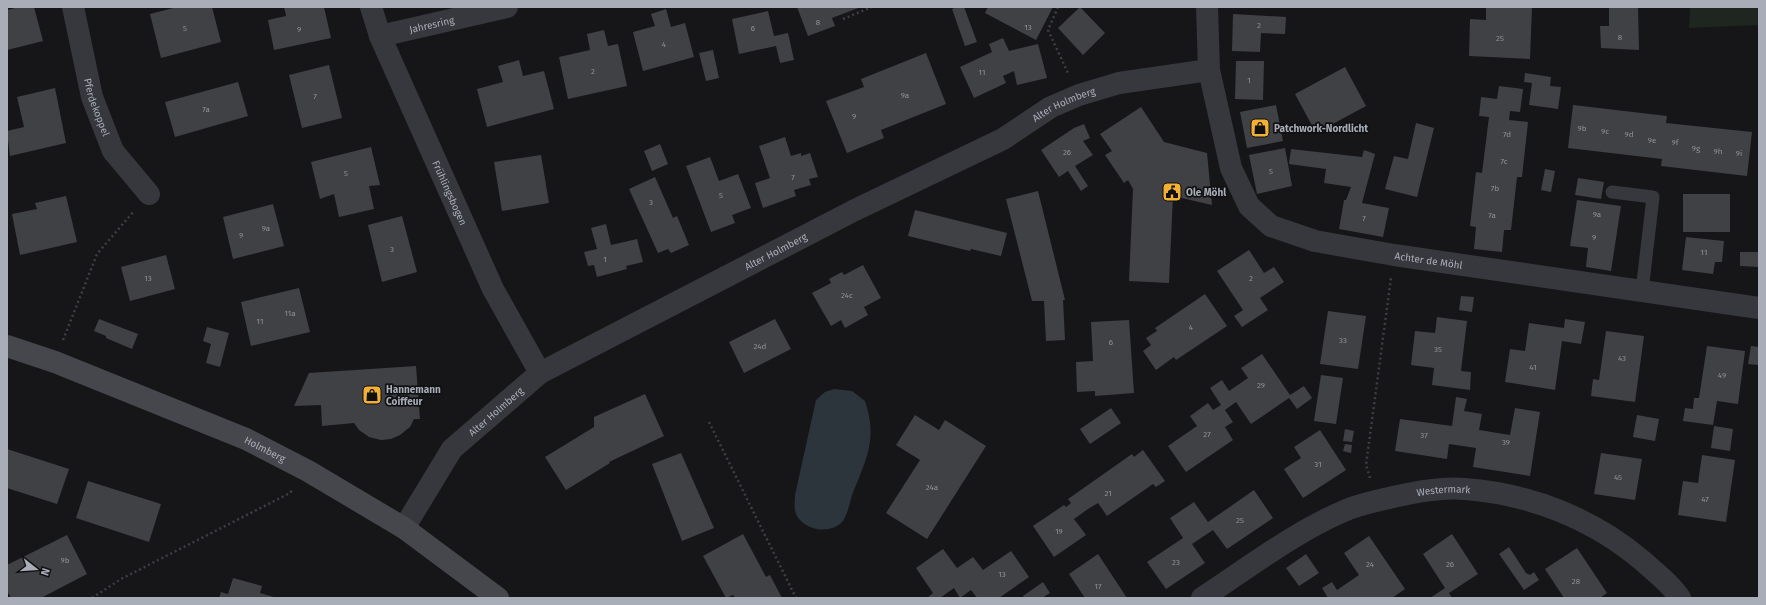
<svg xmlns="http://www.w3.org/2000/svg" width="1766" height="605" viewBox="0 0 1766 605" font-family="'Fira Sans',sans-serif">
<rect width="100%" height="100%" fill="#161618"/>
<path fill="#1e261f" d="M1690,7H1759V25L1689,28Z"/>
<path fill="#2c353c" d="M834,389L852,391L865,401C878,440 866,459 852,495C850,503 847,515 843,521C830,536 800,530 795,511C794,507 795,500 795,495L816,400L825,392Z"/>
<path fill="#404145" d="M19,7H34L43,41L7,50V10Z
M177,7H212L221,42L161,58L150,14Z
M284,7H324L331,38L274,50L268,20L286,16Z
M797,7H861L832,18L835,26L808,36Z
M957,7H964L977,42L965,46L952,9Z
M988,7H1053L1036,40L985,13Z
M1080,7L1105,33L1083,55L1058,28Z
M1486,7H1532L1530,59L1469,56L1470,19L1486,20Z
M1609,7H1638L1639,50L1601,48L1600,26H1609Z
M666,9L671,27L685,23L694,57L643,71L633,32L655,26L651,14Z
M768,11L774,36L788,33L794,60L780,63L776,46L739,54L732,19Z
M1233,14L1286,17L1285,34L1261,33L1260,52L1232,51Z
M604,30L608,46L618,44L627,86L568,99L559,57L590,50L587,34Z
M1003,38L1009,51L1038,44L1047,78L1017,85L1014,71L1003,76L1006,83L974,98L960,67L992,52L989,44Z
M713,50L719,78L706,81L699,53Z
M926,53L946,104L881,130L884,138L847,153L826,101L864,87L861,79Z
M519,60L523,76L544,71L554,109L487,127L477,89L503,82L498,66Z
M1236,61H1264L1263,100L1235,99Z
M329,65L342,118L302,128L289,75Z
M1345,67L1366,106L1316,133L1295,94Z
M1525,73L1551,77L1550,86L1561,87L1558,109L1529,105L1532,83L1524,82Z
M238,82L248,116L175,137L165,102Z
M1499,86L1523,89L1520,112L1510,111L1509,120L1528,122L1522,177H1517L1511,230H1504L1502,252L1474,249L1476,227L1470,226L1476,172L1482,173L1489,117L1479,116L1481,97L1497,99Z
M55,88L66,143L10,156L7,131L24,127L17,97Z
M1276,105L1283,141L1247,148L1240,112Z
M1573,105L1667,116L1666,123L1752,132L1747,176L1661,166L1662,159L1568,148Z
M1141,107L1164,142L1207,153L1212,205L1173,196L1169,283L1129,281L1133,189L1128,180L1124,183L1105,155L1112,151L1100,134Z
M1416,123L1434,128L1417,197L1385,189L1394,156L1408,159Z
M1084,124L1090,138L1083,141L1093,155L1075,166L1088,186L1081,191L1068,171L1059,177L1041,150L1074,128Z
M785,137L791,156L801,153V156L810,153L818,177L809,179L811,185L794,190L796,196L763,208L755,183L770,178L759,146Z
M660,144L668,164L652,171L644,151Z
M371,147L380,185L369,186L374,209L339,217L334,194L320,199L311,162Z
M1285,148L1292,186L1257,194L1249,155Z
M1291,149L1362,157L1364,150L1375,154L1362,203L1389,208L1383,237L1339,229L1344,200H1346L1351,187L1324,183L1326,169L1289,164Z
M541,155L549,203L502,211L494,162Z
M710,157L719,181L738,174L751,208L732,215L735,223L711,232L686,166Z
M1545,169L1555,171L1551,192L1541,190Z
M655,177L673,218L677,216L689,245L671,253L668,249L658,253L629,189Z
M1578,178L1604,182L1601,199L1575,195Z
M1038,191L1065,300H1063L1065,340L1046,341L1044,301H1032L1006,199Z
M1683,194H1730V232H1683Z
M66,196L77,242L20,255L12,214L37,209L35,203Z
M1577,200L1621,206L1611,271L1586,267L1588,248L1570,246Z
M273,204L284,246L233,259L223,217Z
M915,210L1007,233L1001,256L971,249L970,251L908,236Z
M402,216L417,272L382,282L368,225Z
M606,224L611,245L637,239L643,262L626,266L627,269L597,277L594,265L588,266L584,252L597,249L591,228Z
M1686,237L1724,241L1722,262H1715L1713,274L1682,270Z
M1249,250L1264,273L1274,267L1284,282L1260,298L1268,310L1242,327L1234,316L1243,310L1217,271Z
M1740,252H1759V267L1740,266Z
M166,255L175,289L130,301L121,267Z
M863,265L881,298L864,307L868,315L845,328L841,320L831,326L812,293L831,283L829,279L842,272L844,275Z
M299,288L310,332L251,346L241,302Z
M1205,294L1227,326L1176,360L1174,357L1156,370L1143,351L1151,345L1146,338L1157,331L1155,328Z
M1461,296L1474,297L1472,312L1459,310Z
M1328,311L1366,316L1358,369L1320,364Z
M1437,317L1467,321L1461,371L1471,372L1470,390L1432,385L1434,368L1411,365L1415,331L1435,333Z
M99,319L138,334L132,349L106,338V336L94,331Z
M775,319L791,349L744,373L729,342Z
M1565,319L1585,322L1581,344L1562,341L1555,390L1505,382L1510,349L1525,351L1529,323L1564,328Z
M1129,320L1134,393L1095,396V391L1077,392L1076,362L1093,361L1091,322Z
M207,327L229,333L220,367L206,363L211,344L203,341Z
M1606,331L1644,336L1635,402L1591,396L1593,379L1599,380Z
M1707,346L1745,351L1738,404L1717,401L1713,425L1683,421L1685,408L1693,409L1694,398H1699Z
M1751,346L1759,347L1758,365L1748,364Z
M1262,354L1290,395L1304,386L1312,398L1297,409L1289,398L1251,424L1236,402L1225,410L1233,422L1225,427L1233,440L1186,472L1168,446L1197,426L1190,416L1208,403L1213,410L1221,405L1210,388L1222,380L1229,391L1248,378L1241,368Z
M416,366L420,419H414L410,427L400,435L391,439L381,440L369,437L359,430L354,423L322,426L321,405L294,406L309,373Z
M1321,375L1343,378L1336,424L1314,421Z
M645,394L664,436L609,462L610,463L566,490L545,457L594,427V417Z
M1456,397L1467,399L1464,411L1482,414L1479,430L1510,435L1515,408L1540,412L1530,476L1473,467L1476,448L1449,444L1447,459L1395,451L1400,419L1452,426Z
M1111,408L1121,423L1090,444L1080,429Z
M915,415L939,430L945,420L986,446L927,539L886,513L920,460L896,445Z
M1637,415L1659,419L1655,441L1633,437Z
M1714,426L1733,429L1730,451L1711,448Z
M1345,429L1354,431L1352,442L1343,441Z
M1320,430L1346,470L1303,498L1284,469L1301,458L1294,447Z
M1345,444L1352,445L1351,453L1343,451Z
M7,449L69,469L57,504L7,488Z
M1143,450L1165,481L1156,487L1153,484L1107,516L1098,503L1088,509L1074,519L1086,535L1054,557L1033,526L1064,505L1066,507L1071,503L1068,499L1132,454L1134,457Z
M681,453L714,528L682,541L652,464Z
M1601,453L1642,459L1635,500L1594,494Z
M1702,455L1735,460L1726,522L1678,515L1683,481L1698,483Z
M88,481L161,504L149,542L76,518Z
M1254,490L1273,518L1227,549L1213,530L1192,544L1205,563L1166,589L1147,562L1183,538L1170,518L1194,502L1208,522Z
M743,534L766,577L770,575L782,598H735L733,595L726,598L703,556Z
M1452,534L1478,574L1449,593L1452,598H1430L1445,588L1423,554Z
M67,535L87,574L41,598H11L7,591V565Z
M1369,536L1405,589L1392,598H1328L1322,588L1332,582L1337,590L1359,575L1344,553Z
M1509,547L1526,573L1530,575L1534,572L1539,580L1524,590L1499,554Z
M1577,548L1607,593L1600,598H1564L1545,569Z
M943,549L957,568L973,557L983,570L1011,551L1029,577L999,598H977L971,590L960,598L954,588L940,598H927L933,593L916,568Z
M1098,554L1127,598H1085L1069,574Z
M1306,554L1319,573L1299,586L1286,568Z
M233,578L262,586L260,593L277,598H219L221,592L228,594Z
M1043,582L1050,593L1042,598H1024L1023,596Z"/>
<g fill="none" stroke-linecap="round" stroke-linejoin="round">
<path stroke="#3d3f44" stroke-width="2.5" stroke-dasharray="2 3" stroke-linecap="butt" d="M1058,7L1048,30L1068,73
M843,19L872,7
M63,340L97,254L134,211
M709,422L796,598
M1370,478L1366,465L1391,278
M92,598L121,579L290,493L293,489"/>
<path stroke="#37383d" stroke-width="13" d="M1612,192L1653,197L1642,291"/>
<g stroke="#37383d" stroke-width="22">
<path id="s1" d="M73,7L92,97L113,151L149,194"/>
<path id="s2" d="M371,7L380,36L493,289L540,373"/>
<path id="s3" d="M1207,7L1209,70L1231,168L1249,206L1271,226L1315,241L1394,255L1759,308"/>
<path id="s4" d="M380,36L507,7"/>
<path id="s5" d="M404,528L452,449L540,373L855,210L1003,139L1051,107L1079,95L1119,83L1209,70"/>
<path id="s6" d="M1202,598C1248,568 1293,533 1344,511C1359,504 1377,501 1393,497C1416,492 1441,487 1465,489C1531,494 1594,519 1644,562C1656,573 1671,584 1680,598"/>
</g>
<path stroke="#45474d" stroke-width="22" id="s7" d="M7,346L55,362L246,439L308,471L404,528L498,598"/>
</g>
<defs>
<g id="shop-square" transform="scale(1)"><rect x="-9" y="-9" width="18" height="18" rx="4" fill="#f2b134" stroke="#111113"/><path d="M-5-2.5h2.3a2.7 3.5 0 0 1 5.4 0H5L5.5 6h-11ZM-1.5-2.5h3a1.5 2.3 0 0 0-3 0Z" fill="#111"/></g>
<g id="civic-square" transform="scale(1)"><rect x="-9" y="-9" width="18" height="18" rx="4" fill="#f2b134" stroke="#111113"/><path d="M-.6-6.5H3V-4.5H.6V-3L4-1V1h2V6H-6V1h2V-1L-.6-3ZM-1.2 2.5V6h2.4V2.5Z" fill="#111"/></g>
</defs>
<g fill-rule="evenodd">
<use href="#shop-square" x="1260" y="128"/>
<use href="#civic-square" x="1172" y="192"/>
<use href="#shop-square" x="372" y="395"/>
</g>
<g text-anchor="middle" stroke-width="3.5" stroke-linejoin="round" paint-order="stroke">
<g font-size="8" fill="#8e929b">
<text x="818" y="25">8</text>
<text x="1259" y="28">2</text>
<text x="1028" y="30">13</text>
<text x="185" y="31">5</text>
<text x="753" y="31">6</text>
<text x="299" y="32">9</text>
<text x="1620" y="40">8</text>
<text x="1500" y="41">25</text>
<text x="664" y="47">4</text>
<text x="593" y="74">2</text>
<text x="982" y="75">11</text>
<text x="1249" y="83">1</text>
<text x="905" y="98">9a</text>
<text x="315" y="99">7</text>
<text x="206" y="112">7a</text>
<text x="854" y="119">9</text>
<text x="1582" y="131">9b</text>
<text x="1605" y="134">9c</text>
<text x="1507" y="137">7d</text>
<text x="1629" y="137">9d</text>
<text x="1652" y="143">9e</text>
<text x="1675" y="145">9f</text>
<text x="1696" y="151">9g</text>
<text x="1718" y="154">9h</text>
<text x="1067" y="155">26</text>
<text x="1739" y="156">9i</text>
<text x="1504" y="164">7c</text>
<text x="1271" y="174">5</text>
<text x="346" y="176">5</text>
<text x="793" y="180">7</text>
<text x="1495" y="191">7b</text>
<text x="721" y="198">5</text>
<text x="651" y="205">3</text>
<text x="1597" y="217">9a</text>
<text x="1492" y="218">7a</text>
<text x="1364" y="221">7</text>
<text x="266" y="231">9a</text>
<text x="241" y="238">9</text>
<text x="1594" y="240">9</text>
<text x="392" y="252">3</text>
<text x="1704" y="255">11</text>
<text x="605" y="262">1</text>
<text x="148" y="281">13</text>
<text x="1251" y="281">2</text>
<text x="847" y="298">24c</text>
<text x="290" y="316">11a</text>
<text x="260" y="324">11</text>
<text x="1191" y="330">4</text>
<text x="1343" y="343">33</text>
<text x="1111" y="345">6</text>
<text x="760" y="349">24d</text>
<text x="1438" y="352">35</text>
<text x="1622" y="361">43</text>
<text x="1533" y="370">41</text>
<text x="1722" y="378">49</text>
<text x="1261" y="388">29</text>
<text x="1207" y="437">27</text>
<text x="1424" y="438">37</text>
<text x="1506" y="445">39</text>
<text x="1318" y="467">31</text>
<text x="1618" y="480">45</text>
<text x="932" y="490">24a</text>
<text x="1108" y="496">21</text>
<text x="1705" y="502">47</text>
<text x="1240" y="523">25</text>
<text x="1059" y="534">19</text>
<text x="65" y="563">9b</text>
<text x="1176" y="565">23</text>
<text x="1370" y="567">24</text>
<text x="1450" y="567">26</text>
<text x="1002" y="577">13</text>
<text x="1576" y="584">28</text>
<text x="1098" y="589">17</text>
</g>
<g font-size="10" fill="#a8adb8" stroke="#111113">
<text dy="4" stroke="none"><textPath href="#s4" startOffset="53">Jahresring</textPath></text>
<text dy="4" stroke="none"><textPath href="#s5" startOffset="798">Alter Holmberg</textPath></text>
<text dy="4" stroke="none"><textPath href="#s1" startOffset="103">Pferdekoppel</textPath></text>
<text dy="4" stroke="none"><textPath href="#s2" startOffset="202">Frühlingsbogen</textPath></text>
<text dy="4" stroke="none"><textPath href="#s5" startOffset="474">Alter Holmberg</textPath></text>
<text dy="4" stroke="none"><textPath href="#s3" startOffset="397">Achter de Möhl</textPath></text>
<text dy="4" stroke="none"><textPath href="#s5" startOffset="150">Alter Holmberg</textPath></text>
<text dy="4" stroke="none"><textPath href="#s7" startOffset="278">Holmberg</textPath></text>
<text dy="4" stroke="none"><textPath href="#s6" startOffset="269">Westermark</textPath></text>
</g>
<g font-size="10" font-weight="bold" fill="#a8adb8" stroke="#111113" text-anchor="start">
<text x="1274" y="132">Patchwork-Nordlicht</text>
<text x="1186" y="196">Ole Möhl</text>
<text x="386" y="393">Hannemann<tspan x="386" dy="12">Coiffeur</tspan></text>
</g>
</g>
<rect width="1766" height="605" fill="none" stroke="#a8adb8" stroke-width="16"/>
<g transform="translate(36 569) rotate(107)" stroke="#111113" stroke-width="3" paint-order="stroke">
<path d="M0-3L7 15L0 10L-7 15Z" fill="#a8adb8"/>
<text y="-6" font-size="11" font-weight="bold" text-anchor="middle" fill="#a8adb8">N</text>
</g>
</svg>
